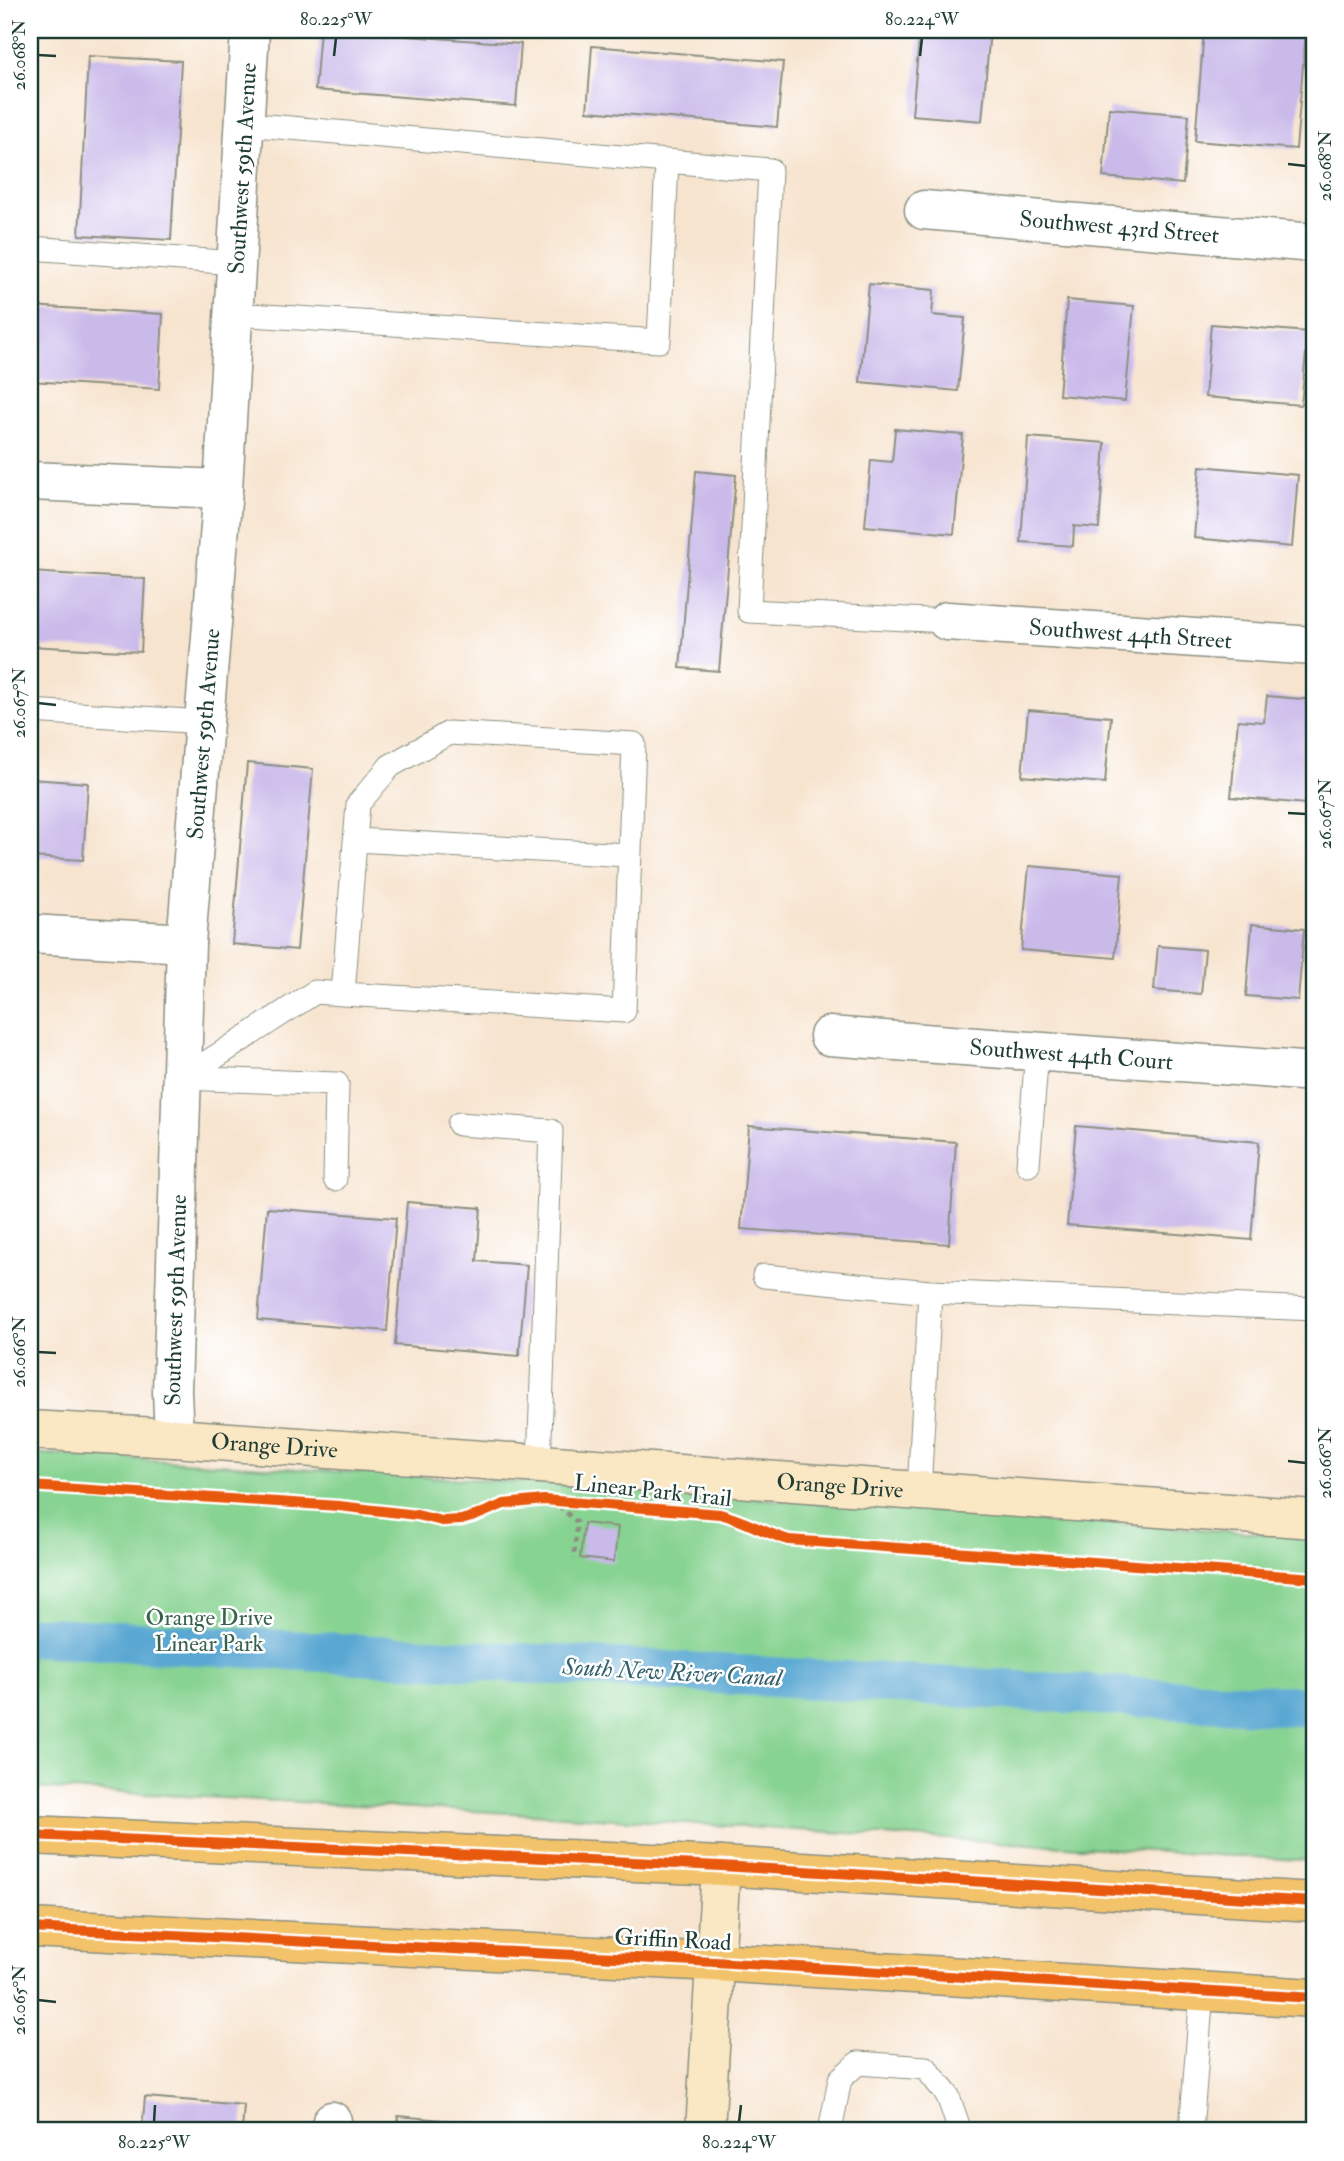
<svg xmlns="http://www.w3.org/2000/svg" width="1344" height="2161" viewBox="0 0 1344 2161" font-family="'IM FELL Double Pica',serif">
<rect width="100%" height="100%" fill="#fff"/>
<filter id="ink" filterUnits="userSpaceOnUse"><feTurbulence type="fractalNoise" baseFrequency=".0143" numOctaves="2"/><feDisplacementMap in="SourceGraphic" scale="14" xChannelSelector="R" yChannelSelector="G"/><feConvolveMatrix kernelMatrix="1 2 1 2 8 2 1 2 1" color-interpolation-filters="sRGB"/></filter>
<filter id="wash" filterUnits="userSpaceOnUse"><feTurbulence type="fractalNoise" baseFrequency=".00686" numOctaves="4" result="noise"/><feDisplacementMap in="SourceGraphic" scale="28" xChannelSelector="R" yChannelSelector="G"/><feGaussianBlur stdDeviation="1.57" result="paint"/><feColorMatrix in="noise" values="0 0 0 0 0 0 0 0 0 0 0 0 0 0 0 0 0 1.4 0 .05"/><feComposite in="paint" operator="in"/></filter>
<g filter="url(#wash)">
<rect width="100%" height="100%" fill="#f7e4cf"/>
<path fill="#87d391" stroke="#538862" stroke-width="2" d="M30,1453L516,1482L1314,1537V1861L530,1814L30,1788Z"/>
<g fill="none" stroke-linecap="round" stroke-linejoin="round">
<path stroke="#5aa7d3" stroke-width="40" d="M30,1636L1314,1707"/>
</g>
<g id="blocks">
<path fill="#cabaea" d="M320,30L521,44L516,106L315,90Z
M920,30H990L982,121L912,115Z
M1204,30H1306L1296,149L1195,141Z
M592,46L783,62L777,127L587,111Z
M88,56L181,61L171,240L79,235Z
M1109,108L1189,115L1183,184L1103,177Z
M869,284L934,290L932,315L965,318L958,391L860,382Z
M1067,300L1134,306L1125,401L1059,395Z
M30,306L163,314L159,389L30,381Z
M1211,324L1308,332L1301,405L1205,397Z
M895,429L963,435L954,534L865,526L871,460L892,462Z
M1028,437L1105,443L1099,528L1074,526L1073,546L1021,542Z
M1200,466L1298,475L1292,547L1194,538Z
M696,471L736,475L719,671L680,668Z
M30,572L145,579L141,652L30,646Z
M1267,696L1314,700L1306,804L1231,797L1238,720L1264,722Z
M1028,710L1111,717L1105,783L1022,776Z
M247,763L313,769L297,950L232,944Z
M30,779L88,783L83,860L30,857Z
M1029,866L1122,874L1115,958L1021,950Z
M1252,924L1304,929L1298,1000L1246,996Z
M1158,946L1205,950L1201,994L1154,990Z
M749,1126L956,1142L949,1244L741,1229Z
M1076,1126L1259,1142L1251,1240L1067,1225Z
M407,1202L481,1208L477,1261L527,1265L519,1356L395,1345Z
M267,1208L396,1218L387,1331L258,1320Z
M584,1523L618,1527L614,1562L580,1558Z
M145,2097L244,2105L242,2131H142Z
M398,2116L486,2124L485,2131H397Z"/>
</g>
</g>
<g filter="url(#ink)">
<use href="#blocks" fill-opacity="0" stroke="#8b9082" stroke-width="2"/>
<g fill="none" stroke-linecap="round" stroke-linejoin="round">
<g stroke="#8b9082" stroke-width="25">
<path id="lane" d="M667,161L770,170L749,611L947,621
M30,248L236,263
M233,314L659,341L667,161L245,124
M30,711L204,722
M356,840L629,855
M459,1124L551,1131L539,1464
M1028,1165L1037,1051
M335,1179L337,1084L183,1078L315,992L343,994L624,1011L634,744L449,733L390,766L358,804L343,994
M764,1276L930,1292L1314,1309
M919,1491L930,1292
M830,2131L840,2079L858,2063L926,2068L948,2096L960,2131
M1191,2131L1202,1991"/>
</g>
<g stroke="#8b9082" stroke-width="41">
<g id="street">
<path id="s1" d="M924,210L1314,243"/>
<path d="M30,481L223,489"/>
<path id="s2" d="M947,621L1314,646"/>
<path d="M30,934L186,943"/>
<path id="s3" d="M829,1036L1314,1072"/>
<path id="s4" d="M174,1438L172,1391L186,943L223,489L250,30"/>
<path d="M331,2131L332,2121"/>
</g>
</g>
<g stroke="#8b9082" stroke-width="41">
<g id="secondary">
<path id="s5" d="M30,1430L174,1438L1314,1519"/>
<path d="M705,2131L721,1866"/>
</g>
</g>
<g stroke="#8b9082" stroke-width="41">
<path id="primary" d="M30,1835L721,1866L1314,1902
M30,1928L715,1962L1314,1998"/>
</g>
<path stroke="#8b9082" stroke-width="4.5" stroke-dasharray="5 5" stroke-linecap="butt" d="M559,1506L577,1522L574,1558"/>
<use href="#lane" stroke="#fff" stroke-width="23"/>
<use href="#street" stroke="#fff" stroke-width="38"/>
<use href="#secondary" stroke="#fae7c3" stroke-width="38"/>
<use href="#primary" stroke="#f2c36a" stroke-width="38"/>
<g stroke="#fff" stroke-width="15">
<path id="cycleway" d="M30,1486L339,1506L417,1515L442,1521L461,1520L475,1516L504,1504L544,1500L720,1514C744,1520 765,1533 789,1540L1314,1578
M30,1835L721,1866L1314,1902
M30,1928L715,1962L1314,1998"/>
</g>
<use href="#cycleway" stroke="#e8590c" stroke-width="10"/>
</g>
</g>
<path fill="none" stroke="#1f3d34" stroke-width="2.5" d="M38,55L56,56M334,56L336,38M920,56L922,38M1288,164L1306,166M38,703L56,705M1288,813L1306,814M38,1352L56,1353M1288,1461L1306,1463M38,2000L56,2002M154,2122L155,2105M739,2122L741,2105"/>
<g text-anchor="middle" stroke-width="5" stroke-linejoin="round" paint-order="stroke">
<g font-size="23" fill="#1f3d34" stroke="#fff">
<text dy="8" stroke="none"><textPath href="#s4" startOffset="1272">Southwest 59th Avenue</textPath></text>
<text dy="8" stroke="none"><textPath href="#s1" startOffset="196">Southwest 43rd Street</textPath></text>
<text dy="8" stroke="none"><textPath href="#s2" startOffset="184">Southwest 44th Street</textPath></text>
<text dy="8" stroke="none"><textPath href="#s4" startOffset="705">Southwest 59th Avenue</textPath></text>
<text dy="8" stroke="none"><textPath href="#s3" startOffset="243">Southwest 44th Court</textPath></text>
<text dy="8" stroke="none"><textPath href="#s4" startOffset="138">Southwest 59th Avenue</textPath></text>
<text dy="8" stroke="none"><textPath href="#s5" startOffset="245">Orange Drive</textPath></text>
<text dy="8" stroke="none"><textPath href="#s5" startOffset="812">Orange Drive</textPath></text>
<text transform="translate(653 1490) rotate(6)" y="8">Linear Park Trail</text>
<text transform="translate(673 1939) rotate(3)" y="8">Griffin Road</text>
</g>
<g font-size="23" fill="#39624b" stroke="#fff">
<text x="209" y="1625">Orange Drive<tspan x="209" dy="26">Linear Park</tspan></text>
</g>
<g font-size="24" font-style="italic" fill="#34626c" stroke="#fff">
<text transform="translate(672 1672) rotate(3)" y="8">South New River Canal</text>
</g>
</g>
<rect width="1344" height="2161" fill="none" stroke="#fff" stroke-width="77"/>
<rect x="38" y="38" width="1268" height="2084" fill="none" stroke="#1f3d34" stroke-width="2.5"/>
<g font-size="18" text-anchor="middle" fill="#1f3d34">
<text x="336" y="25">80.225°W</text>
<text x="922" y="25">80.224°W</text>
<text transform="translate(19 55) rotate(-90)" y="6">26.068°N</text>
<text transform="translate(1325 166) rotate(-90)" y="6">26.068°N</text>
<text transform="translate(19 703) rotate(-90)" y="6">26.067°N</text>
<text transform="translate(1325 814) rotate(-90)" y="6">26.067°N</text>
<text transform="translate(19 1352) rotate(-90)" y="6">26.066°N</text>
<text transform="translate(1325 1463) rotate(-90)" y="6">26.066°N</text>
<text transform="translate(19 2000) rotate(-90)" y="6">26.065°N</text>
<text x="154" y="2148">80.225°W</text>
<text x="739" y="2148">80.224°W</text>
</g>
</svg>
